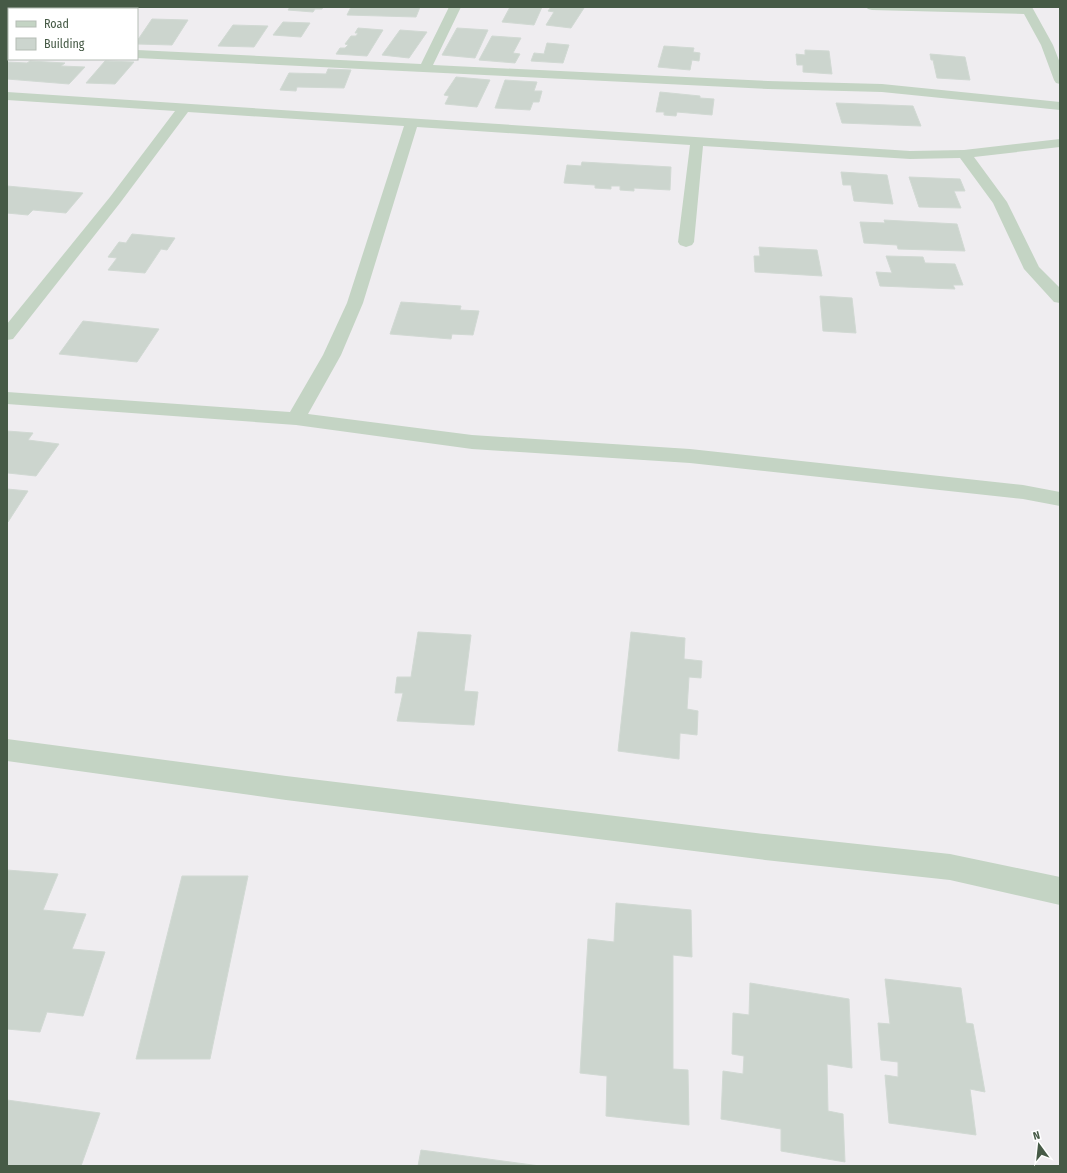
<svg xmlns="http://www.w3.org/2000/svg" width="1067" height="1173" viewBox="0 0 1067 1173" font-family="'Fira Sans Condensed',sans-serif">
<rect width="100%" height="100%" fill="#efedf0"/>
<path fill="#ccd5ce" stroke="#d1d9d3" d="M290,7H323L322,9H315L313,12L288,10Z
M351,7H420L416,17L347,15Z
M510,7H542L534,25L502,22Z
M551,7H571L584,8L571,28L546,25L554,12L548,11Z
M152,19L188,20L172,45L137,44V41Z
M283,22L310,23L301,37L273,35Z
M233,25L268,26L254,47L218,46Z
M358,28L383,30L367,56L336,54L340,48H345L348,45L345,44L351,36H356L358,33H355Z
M457,28L488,30L475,58L442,55Z
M400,30L427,32L409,58L382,55Z
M492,36L521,38L513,53L520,54L515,63L479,60Z
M547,43L569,45L563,63L531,61L534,53L544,54Z
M664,46L694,48L693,52L700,53L699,61L692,60L690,70L658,67Z
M805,50L829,51L832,74L803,72V65H797L796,54L805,55Z
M930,54L965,57L970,80L937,78L933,60H931Z
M30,61L65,63L61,66L85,67L69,84L7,79V62L27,63Z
M105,61L134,62L115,84L86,83Z
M328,69L351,70L344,88L297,87L296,91L280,90L289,73L326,74Z
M456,77L490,80L477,107L445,104L449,96L444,95Z
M505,80L537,82L534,91H542L539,102H533L530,110L495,108Z
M660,92L700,96V98L714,99L712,115L677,112L676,116L664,115V112H656Z
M836,103L913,106L921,126L842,123Z
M582,162L671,167L670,190L634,188V191L620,190V186H611V189L595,188V185L564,183L567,165L581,166Z
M841,172L887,175L893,204L854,201L851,185H843Z
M909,177L960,179L965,191H954L961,208L919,207Z
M7,186L83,193L66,213L33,210L28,215L7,213Z
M884,220L957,224L965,251L898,249L897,245L864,243L860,222L885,223Z
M132,234L175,238L167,250L161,249L145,273L108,270L117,258L108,257L119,242L126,243Z
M759,247L817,250L822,276L755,272L754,256H760Z
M886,256L923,257L925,263L955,264L963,285H953L955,289L880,286L876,272L892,273Z
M820,296L852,298L856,333L823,331Z
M401,302L461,306L460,310L479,311L473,335L452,334L451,339L390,334Z
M83,321L159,329L137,362L59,354Z
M7,431L33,433L28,440L59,444L36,476L8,473L7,474Z
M7,489L28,491L8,522H7Z
M418,632L471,635L464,691L478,692L474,725L397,721L403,693H395L397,677H411Z
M631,632L685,638L684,659L702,661L701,678L689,677L687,709L698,711L697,735L680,733L679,759L618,751Z
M7,870L58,874L43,910L86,914L72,949L105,952L83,1016L47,1012L40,1032L7,1029Z
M182,876H248L210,1059H136Z
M616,903L691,910L692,957L673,955V1069L688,1070L689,1125L606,1116L607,1076L580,1073L588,939L614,942Z
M885,979L961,988L966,1023L973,1024L985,1092L970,1089L976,1135L889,1123L885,1075L898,1077V1062L881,1060L878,1023L890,1024Z
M750,983L849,999L852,1068L827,1064L828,1111L843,1114L845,1162L781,1151V1129L721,1119L723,1071L743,1074L744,1056L732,1054L733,1013L749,1015Z
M7,1100L100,1113L81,1166H7Z
M421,1150L540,1166H418Z"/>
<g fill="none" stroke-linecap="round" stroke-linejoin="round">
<path fill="#c4d4c4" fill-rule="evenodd" d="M449,7H461L433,65L768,81L882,84L1060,102V110L882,92L768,89L137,58V50L421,64Z
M866,7H1032L1053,45L1060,63V84L1056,83L1054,80L1041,45L1024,14L872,10L868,9Z
M7,43H9V51H7Z
M7,92L910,151L964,150L1060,139V147L974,157L1007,202L1039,267L1060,288V303L1054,302L1024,269L993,203L960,158L910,159L703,146L694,242L692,245L686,247L680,245L678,242L690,145L417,127L363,303L341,355L308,414L472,435L690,449L1023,485L1060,492V506L1023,499L690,463L472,449L296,425L7,404V392L290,412L323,355L347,303L404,126L188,112L120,203L13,339L7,340V324L110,197L175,111L7,100Z
M7,739L286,776L765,834L950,854L1060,877V905L950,880L765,860L286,800L7,761Z"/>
</g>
<rect width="1067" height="1173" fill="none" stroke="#465a46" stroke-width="16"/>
<rect x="8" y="8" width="130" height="52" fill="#ffffff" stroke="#b5bdb5"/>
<rect x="16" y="21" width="20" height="6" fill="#c4d4c4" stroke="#b5bdb5"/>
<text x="44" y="28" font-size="12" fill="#465a46">Road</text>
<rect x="16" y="38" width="20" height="12" fill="#ccd5ce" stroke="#b5bdb5"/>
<text x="44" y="48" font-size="12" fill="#465a46">Building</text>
<g transform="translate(1039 1145) rotate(345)" stroke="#ffffff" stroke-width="3" paint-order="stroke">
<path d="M0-3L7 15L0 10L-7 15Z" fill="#465a46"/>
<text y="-6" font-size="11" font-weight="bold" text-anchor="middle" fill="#465a46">N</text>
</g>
</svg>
